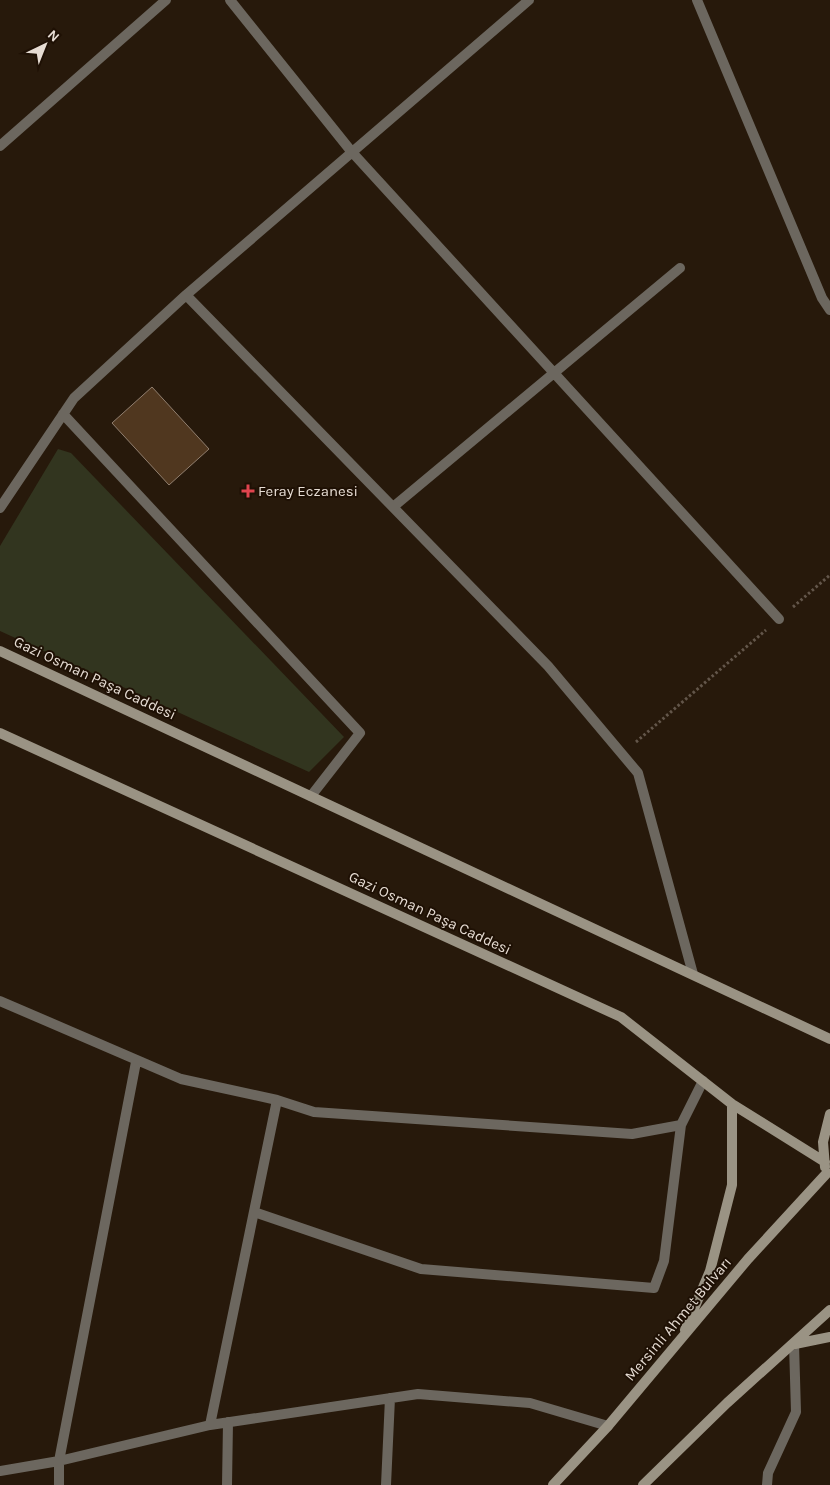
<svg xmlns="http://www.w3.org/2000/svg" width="830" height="1485" viewBox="0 0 830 1485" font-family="Karla,sans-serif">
<rect width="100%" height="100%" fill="#27190b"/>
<path fill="#32351f" d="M58,449L71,453L344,737L309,772L0,631V546Z"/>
<path fill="#50371f" stroke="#917f6f" d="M152,387L209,449L169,485L112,423Z"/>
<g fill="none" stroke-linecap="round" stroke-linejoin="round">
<path stroke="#63564a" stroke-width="3" stroke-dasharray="2.5 2.5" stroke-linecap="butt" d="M793,607L830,575
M636,742L766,630"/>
<path stroke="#6c675f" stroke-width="10" d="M230,0L351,151L779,619
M697,0L822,298L830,310
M0,146L166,0
M186,295L548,666L638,773L693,974
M63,414L360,733L311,796
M393,507L680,268
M0,508L74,398L186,295L529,0
M0,1001L181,1079L277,1100L314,1112L632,1134L681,1125L703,1081
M254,1212L421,1269L654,1288L664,1261L681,1125
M210,1425L277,1100
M0,1471L59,1461L210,1425L418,1394L530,1403L608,1426
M59,1485V1461L136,1062
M227,1485L228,1422
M386,1485L390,1398
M767,1485L768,1473L796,1412L794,1344"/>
<path stroke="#9a9384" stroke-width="10" d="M0,651L830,1039
M0,733L621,1017L732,1104L825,1162
M825,1167L823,1142L830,1114
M685,1330L710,1271L732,1185V1104
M795,1344L830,1337
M553,1485L608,1426L748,1259L827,1173
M643,1485L727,1403L830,1310"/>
</g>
<path fill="#e0444e" stroke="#1e1004" stroke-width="2" d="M245.5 483.5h5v5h5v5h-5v5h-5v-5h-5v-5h5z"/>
<g text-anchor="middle" stroke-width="4" stroke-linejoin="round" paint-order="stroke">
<g font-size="15" fill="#e6dcd3" stroke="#1e1004" text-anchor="start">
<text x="258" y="496">Feray Eczanesi</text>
</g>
<g font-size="15" fill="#e6dcd3" stroke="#1e1004">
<text transform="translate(95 678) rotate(25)" y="5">Gazi Osman Paşa Caddesi</text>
<text transform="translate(430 913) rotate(25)" y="5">Gazi Osman Paşa Caddesi</text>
<text transform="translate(678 1319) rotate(-50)" y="5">Mersinli Ahmet Bulvarı</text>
</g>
</g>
<g transform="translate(45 45) rotate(43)" stroke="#1e1004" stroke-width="4" paint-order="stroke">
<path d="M0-4L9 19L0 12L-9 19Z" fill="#e6dcd3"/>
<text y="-8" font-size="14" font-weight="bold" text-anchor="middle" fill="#e6dcd3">N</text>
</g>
</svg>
